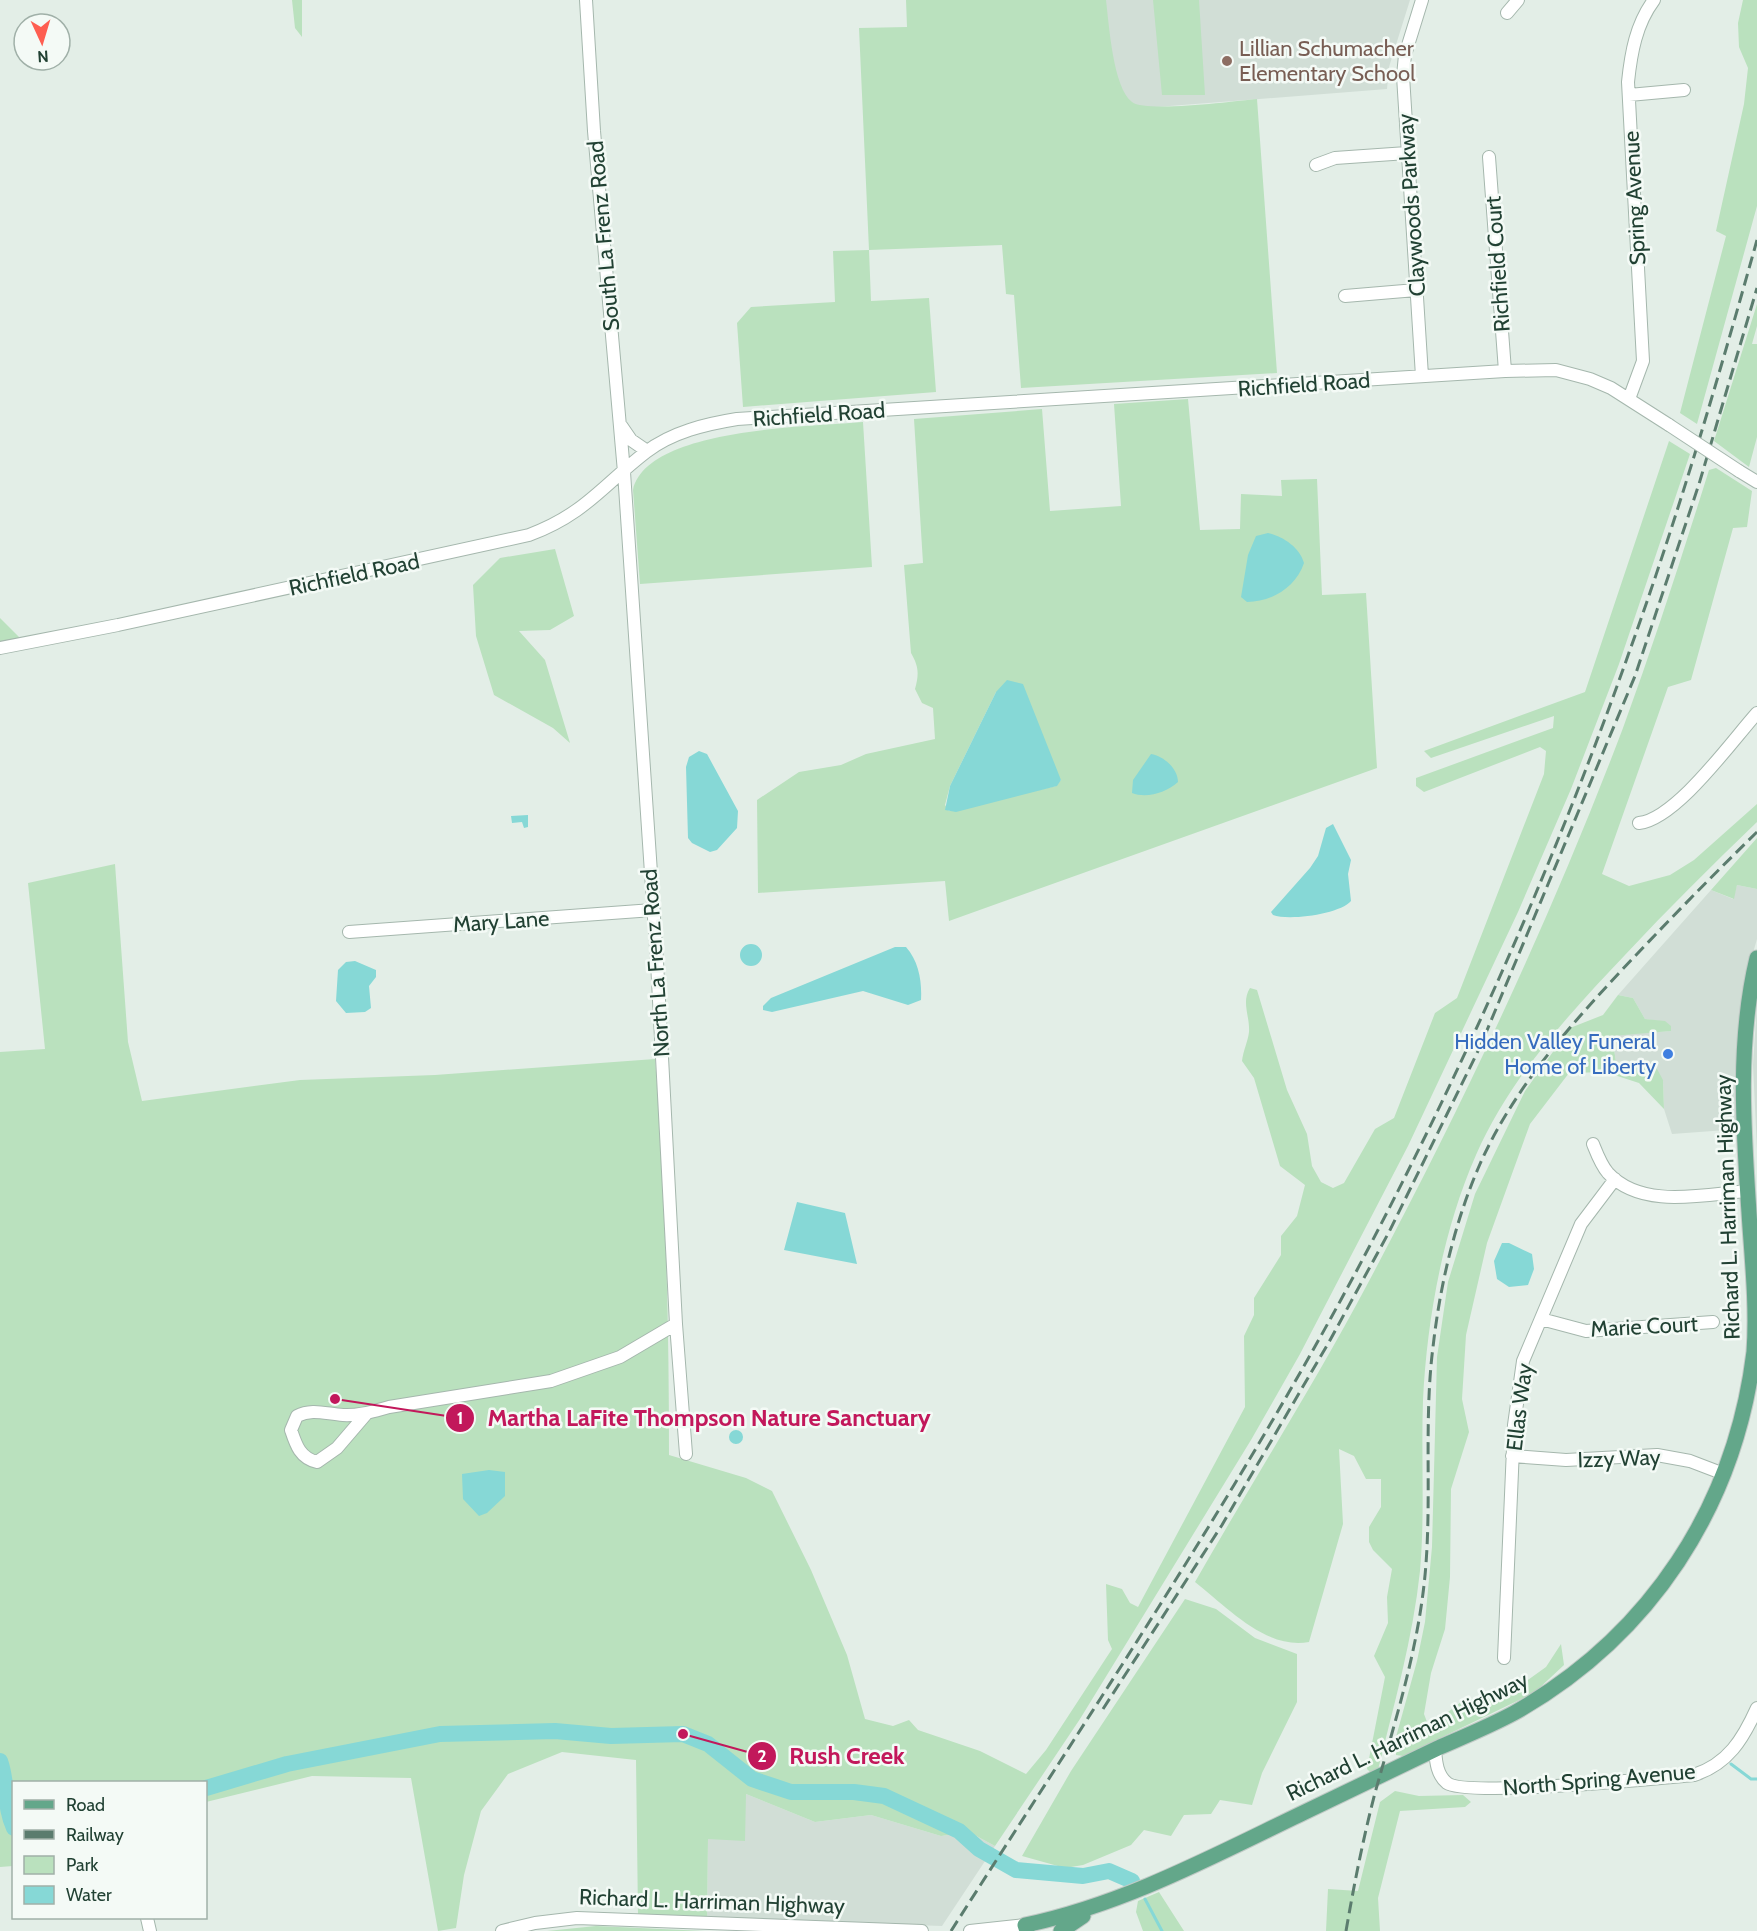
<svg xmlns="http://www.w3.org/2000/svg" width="1757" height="1931" viewBox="0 0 1757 1931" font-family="Cabin,sans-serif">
<rect width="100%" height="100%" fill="#e3eee7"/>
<path fill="#d1ded6" d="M1060,0H1410L1389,67L1387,89L1067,114Z
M1737,885L1757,889V939L1742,991L1737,1050L1740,1129L1672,1134L1664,1109L1663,1080L1627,1061L1616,1062L1612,1035L1671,1031L1665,1022L1645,1019L1633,998L1618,995L1711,890L1733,899Z
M1757,1004V1149L1753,1065Z
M746,1794L815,1822L871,1815L941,1836L969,1832L995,1846L942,1926L707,1918L708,1839Z"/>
<path fill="#bae1be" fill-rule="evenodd" d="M292,0H302V37L295,28Z
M906,0H1106C1109,24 1113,88 1132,102C1146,113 1235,101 1257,99L1277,373L1021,388L1014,295L1006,294L1002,245L869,250L871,301L929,298L936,392L743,407L737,323L751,307L835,302L833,251L869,250L859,28L907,27Z
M1153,0H1199L1205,95H1162Z
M1743,0H1757V206L1697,424L1680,413L1726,236L1716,231L1744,104L1748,68L1739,47L1738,23Z
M1757,304V326L1752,344H1757V437L1749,467L1714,441Z
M1188,399L1200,530L1240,529L1241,494L1282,496L1281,480L1317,479L1322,595L1366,593L1377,768L949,921L945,881L758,893L757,800L799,772L841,765L866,754L935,739L933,708L922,703L915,689C919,674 919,667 911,653L904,565L923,563L914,419L1042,409L1050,511L1121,506L1114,404ZM996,692L1061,780L1056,786L949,811L945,805L950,786Z
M863,422L872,567L640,584L633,490C647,427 811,427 863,422Z
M1669,441L1690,454L1619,664L1571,789L1518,912L1408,1146L1300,1354L1251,1440L1080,1719L995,1846L969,1832L941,1836L871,1815L815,1822L746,1794L745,1841L708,1839L707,1918L638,1915L636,1760L562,1752L508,1774L481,1811L464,1875L456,1928L438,1931L411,1778L312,1776L206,1802V1782H14L13,1866L0,1867V1052L45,1049L28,883L115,864L128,1042L142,1101L300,1080L435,1075L655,1059C666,1191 669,1323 669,1455L746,1478L772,1491L811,1570L847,1655L865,1719L893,1726L909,1720L918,1730L980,1751L1026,1774L1046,1750L1112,1649L1108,1640L1106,1584L1122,1589L1130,1603L1138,1607L1245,1407L1244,1336L1254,1315V1298L1281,1255V1236L1297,1216L1305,1185L1280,1166L1254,1078L1242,1061C1243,1051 1248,1041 1249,1032C1250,1016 1241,1002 1250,988L1257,990L1287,1090L1307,1134L1312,1166L1321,1182L1333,1188L1344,1183L1375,1129L1394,1118L1435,1013L1457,998L1544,774L1546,751L1540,747L1424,792L1416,786V778L1553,728L1554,716L1431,758L1424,751L1585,692Z
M1716,468L1752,491L1747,527L1733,528L1691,680L1668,687L1602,874L1629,886L1670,875L1694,860L1757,804V822C1712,865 1668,909 1625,955C1568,1015 1510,1078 1476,1155C1443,1230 1427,1319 1423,1400C1421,1457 1425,1514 1420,1571C1413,1638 1394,1704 1378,1770L1371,1773L1367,1769L1385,1677L1374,1656L1388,1623L1387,1597L1392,1569L1373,1550L1369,1542V1527L1381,1507V1479H1366L1354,1456L1339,1449L1343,1524L1309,1642C1266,1650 1227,1607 1195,1582C1252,1482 1314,1385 1368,1283C1464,1103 1551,918 1623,728C1654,643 1682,556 1709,470Z
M555,549L574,616L550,630L519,631L545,660L570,743L553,728L494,695L476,636L473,585L500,558Z
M0,618L22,640L0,642Z
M1757,838V889L1737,885L1734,899L1711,890Z
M1618,995L1633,998L1645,1019L1665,1021L1671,1026V1031L1612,1036L1616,1062L1656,1067L1663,1080L1664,1109L1639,1083L1605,1072L1569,1073L1530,1124L1487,1243L1466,1335L1462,1399L1469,1432L1451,1489L1450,1577L1445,1629L1431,1673L1424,1714L1427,1722L1434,1723L1461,1702L1521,1685L1546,1667L1561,1644L1564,1665L1534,1693L1403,1756L1396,1755V1737L1417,1661L1425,1622L1432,1547L1437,1357L1448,1282L1475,1194L1525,1091L1570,1028L1603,1015Z
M1185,1599L1216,1609L1255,1638L1297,1654V1702L1262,1773L1252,1805L1220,1800L1211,1814L1184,1815L1171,1836L1144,1830L1131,1845L1083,1865L1065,1868L1022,1856L1071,1771Z
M1395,1791L1419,1796L1463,1795L1471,1802L1465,1807L1400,1811L1378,1898L1380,1931H1326L1328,1889L1358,1891L1380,1802Z
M1159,1892L1184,1931H1143L1136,1912L1138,1901Z
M596,1926L705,1931H547Z"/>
<path fill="#86d8d6" d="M1268,533C1282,536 1300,547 1304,563C1296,587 1272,602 1247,602L1241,597L1248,555L1256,536Z
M1007,680L1023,684L1061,780L1057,786L956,812L945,810L950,786L996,692Z
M699,751L707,754L738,811L737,828L717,850L710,852L692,843L688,838L686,767L689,757Z
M1151,754C1164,756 1178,769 1178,782C1167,792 1147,799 1132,793L1133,780Z
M528,815V827L524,828L522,822L512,823L511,816Z
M1333,824L1351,860L1348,874L1351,901C1340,914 1289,921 1273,915L1271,912L1310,868L1318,856L1326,828Z
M740 955a11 11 0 1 1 22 0a11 11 0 1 1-22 0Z
M895,947H906C919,962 922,981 921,1000L908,1005L863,991L772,1012L763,1010V1006L771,998Z
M355,961L376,970V977L369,986L371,1008L365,1012L346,1013L336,1001L338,970L346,962Z
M797,1202L845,1213L857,1264L784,1250Z
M1502,1243H1509L1532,1254L1534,1269L1528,1285L1509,1287L1497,1279L1494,1261Z
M729 1437a7 7 0 1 1 14 0a7 7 0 1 1-14 0Z
M489,1470L505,1472V1496L487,1513L479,1516L463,1499L462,1474Z"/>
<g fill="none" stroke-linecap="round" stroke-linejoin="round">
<path stroke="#86d8d6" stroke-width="3" d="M1731,1764L1751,1779H1757
M1145,1899L1162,1931"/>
<path stroke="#86d8d6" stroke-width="16" d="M0,1761C8,1783 4,1807 14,1828
M206,1788L287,1764L440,1734L555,1731L611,1736L683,1734L708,1744L752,1779L791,1792H854L884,1796L959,1831L979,1849L1016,1870L1083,1876L1109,1871L1132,1881"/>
<g stroke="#a5b7ad" stroke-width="14">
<path id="minor" d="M586,0L594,131L624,472L657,962L676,1324L686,1454
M1507,13L1518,0
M1629,95L1684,90
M1489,157L1505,371
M1316,165L1335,158L1407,153
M1345,296L1416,290
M1422,376L1403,76L1405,55L1422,0
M1629,399L1643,361L1628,82C1631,53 1636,24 1654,0
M620,424L631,440L647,451
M1739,471L1757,482
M0,648L118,625L529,535C585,514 602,486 646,452C672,432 706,424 737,419L1505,371L1556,370L1590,379L1611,388L1669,425
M1639,823C1676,819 1731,742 1757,713
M349,932L653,910
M1593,1144C1597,1154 1601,1165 1608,1173C1642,1210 1705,1194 1748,1191
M1541,1319L1586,1331L1713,1322
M367,1413L337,1448L317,1462C300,1458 296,1445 291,1430L297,1416C312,1408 326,1414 343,1415C359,1416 374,1411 389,1407L551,1381L620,1357L676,1324
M1512,1456L1566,1460L1657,1455L1690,1461L1724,1474
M1504,1658L1514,1425L1523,1361L1581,1224L1615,1179
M1435,1750C1436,1762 1437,1775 1447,1783C1465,1797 1659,1778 1694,1775C1728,1764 1743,1739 1757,1708
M147,1918L150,1931
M502,1931L535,1923L577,1918L922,1931
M970,1931L1025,1925"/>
</g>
<g stroke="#c1cac6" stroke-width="17">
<path id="major" d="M1027,1931L1025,1925C1125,1904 1215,1855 1307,1811C1351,1790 1395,1769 1438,1748C1463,1737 1490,1726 1514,1713C1650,1636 1735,1507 1754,1352C1757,1311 1753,1268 1750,1227C1744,1138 1736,1045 1757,958
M1061,1931L1083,1916"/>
</g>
<use href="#minor" stroke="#fff" stroke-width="12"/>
<use href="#major" stroke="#63a78a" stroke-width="15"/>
<path stroke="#5b7c6e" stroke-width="3" stroke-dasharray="12 6" stroke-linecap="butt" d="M1103,1709L1222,1525L1329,1342L1389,1232L1480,1047L1635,676L1699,484L1757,288
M951,1931C1090,1713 1235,1498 1357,1270C1463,1070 1556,860 1631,647C1679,513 1719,376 1757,240
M1346,1931C1354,1885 1363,1839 1375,1793C1394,1725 1416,1656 1424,1585C1433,1506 1423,1426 1433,1347C1440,1285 1455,1221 1480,1164C1513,1090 1566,1030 1620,972C1665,924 1710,878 1757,832"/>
<g stroke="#a5b7ad" stroke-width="14" stroke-linecap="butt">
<path id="minor-bridge" d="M1669,425L1739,471"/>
</g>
<use href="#minor-bridge" stroke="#fff" stroke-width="12"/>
</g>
<circle fill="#8d6e63" stroke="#f4faf6" stroke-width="2" cx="1227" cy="61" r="6"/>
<circle fill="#3f7fe0" stroke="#f4faf6" stroke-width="2" cx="1668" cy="1054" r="6"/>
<g text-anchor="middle" stroke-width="5" stroke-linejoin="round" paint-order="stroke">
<g font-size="22" fill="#785e54" stroke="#f4faf6" text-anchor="start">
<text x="1239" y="56">Lillian Schumacher<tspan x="1239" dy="25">Elementary School</tspan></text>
</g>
<g font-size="22" fill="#214133" stroke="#f4faf6">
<text transform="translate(1634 198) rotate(-93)" y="8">Spring Avenue</text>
<text transform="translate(1411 205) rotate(-94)" y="8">Claywoods Parkway</text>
<text transform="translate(603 236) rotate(-95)" y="8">South La Frenz Road</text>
<text transform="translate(1497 264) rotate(-94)" y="8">Richfield Court</text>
<text transform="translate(1304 384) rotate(-4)" y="8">Richfield Road</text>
<text transform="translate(819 414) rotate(-4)" y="8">Richfield Road</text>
<text transform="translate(354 574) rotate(-12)" y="8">Richfield Road</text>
<text transform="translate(501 921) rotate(-4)" y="8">Mary Lane</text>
<text transform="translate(655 963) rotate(-94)" y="8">North La Frenz Road</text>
<text transform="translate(1727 1207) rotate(-92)" y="8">Richard L. Harriman Highway</text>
<text transform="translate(1644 1326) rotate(-3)" y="8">Marie Court</text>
<text transform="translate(1519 1407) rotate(-83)" y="8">Ellas Way</text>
<text transform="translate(1619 1458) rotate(-2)" y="8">Izzy Way</text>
<text transform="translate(1407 1736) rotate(-26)" y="8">Richard L. Harriman Highway</text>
<text transform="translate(1599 1779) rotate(-5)" y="8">North Spring Avenue</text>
<text transform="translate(712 1901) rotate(2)" y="8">Richard L. Harriman Highway</text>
</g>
<g font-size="22" fill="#366cbe" stroke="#f4faf6" text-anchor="end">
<text x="1656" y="1049">Hidden Valley Funeral<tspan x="1656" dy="25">Home of Liberty</tspan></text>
</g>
</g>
<path fill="none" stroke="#c2185b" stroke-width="2" d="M335 1399L460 1418M683 1734L762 1756"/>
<g fill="#c2185b" stroke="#f4faf6" stroke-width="2">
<circle cx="335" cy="1399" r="6"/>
<circle cx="683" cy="1734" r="6"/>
<circle cx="460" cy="1418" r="15"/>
<circle cx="762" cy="1756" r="15"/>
</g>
<g font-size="18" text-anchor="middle" font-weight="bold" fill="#fff">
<text x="460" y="1424">1</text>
<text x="762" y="1762">2</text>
</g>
<g font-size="24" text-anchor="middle" font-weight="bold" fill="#c2185b" stroke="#f4faf6" stroke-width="5" stroke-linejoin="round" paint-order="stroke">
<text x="709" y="1426">Martha LaFite Thompson Nature Sanctuary</text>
<text x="847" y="1764">Rush Creek</text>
</g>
<rect x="12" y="1781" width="195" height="138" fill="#f4faf6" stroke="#a0b0a8" stroke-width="1.5"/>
<rect x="24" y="1800" width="30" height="9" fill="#63a78a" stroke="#a0b0a8" stroke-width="1.5"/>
<text x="66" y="1811" font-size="18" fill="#214133">Road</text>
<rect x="24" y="1830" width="30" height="9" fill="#5b7c6e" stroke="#a0b0a8" stroke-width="1.5"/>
<text x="66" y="1841" font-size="18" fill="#214133">Railway</text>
<rect x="24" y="1856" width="30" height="18" fill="#bae1be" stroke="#a0b0a8" stroke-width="1.5"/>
<text x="66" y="1871" font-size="18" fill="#214133">Park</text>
<rect x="24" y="1886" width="30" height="18" fill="#86d8d6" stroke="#a0b0a8" stroke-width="1.5"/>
<text x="66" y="1901" font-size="18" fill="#214133">Water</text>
<g transform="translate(42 42) rotate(176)"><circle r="28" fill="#f4faf6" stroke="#a0b0a8" stroke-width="1.5"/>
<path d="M0-4.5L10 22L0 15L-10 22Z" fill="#fe5e51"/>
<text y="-9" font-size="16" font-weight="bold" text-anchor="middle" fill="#214133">N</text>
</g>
</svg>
